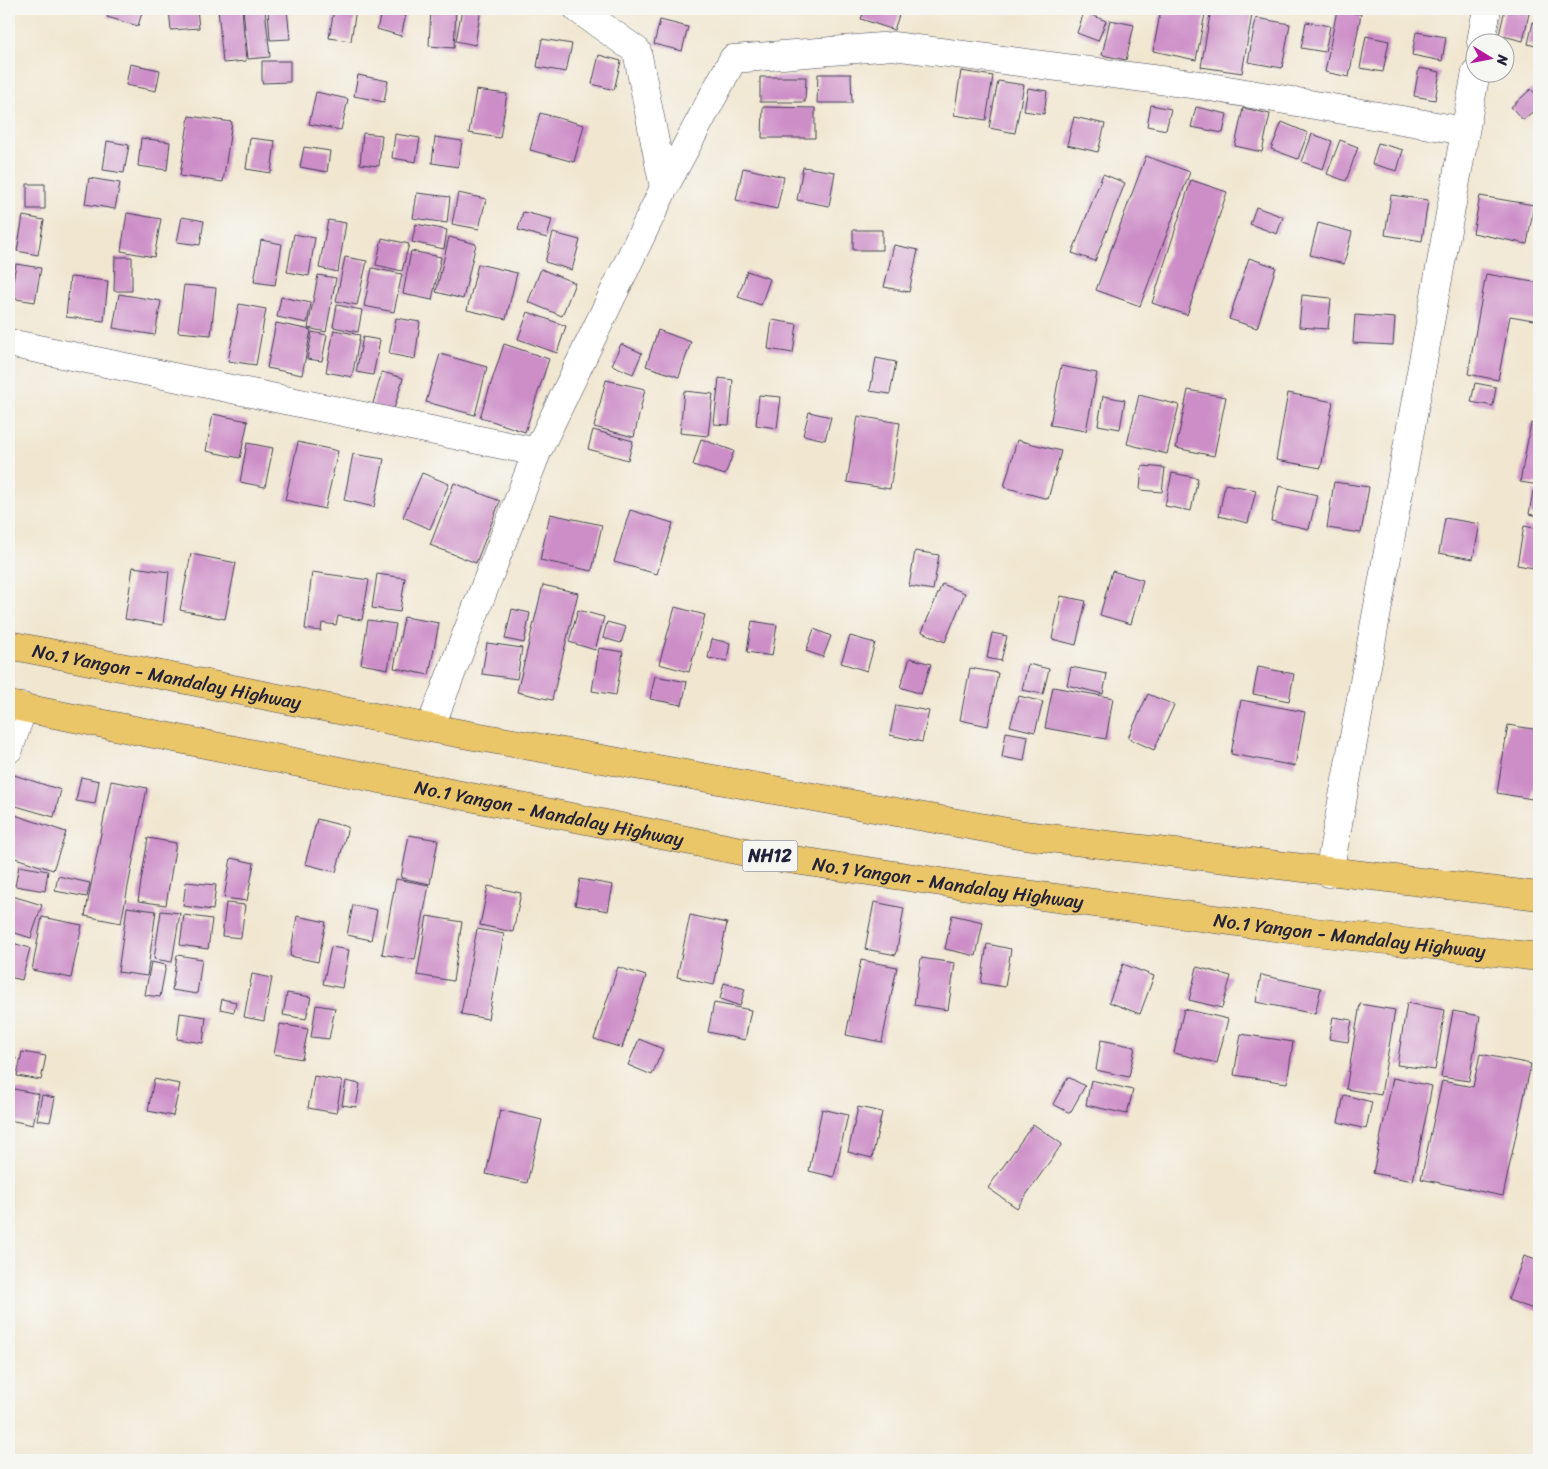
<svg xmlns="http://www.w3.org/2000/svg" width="1548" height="1469" viewBox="0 0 1548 1469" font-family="Sriracha,sans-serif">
<rect width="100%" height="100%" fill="#f6f6f2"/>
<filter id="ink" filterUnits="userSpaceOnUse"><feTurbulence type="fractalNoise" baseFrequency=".02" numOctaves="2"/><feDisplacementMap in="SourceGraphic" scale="10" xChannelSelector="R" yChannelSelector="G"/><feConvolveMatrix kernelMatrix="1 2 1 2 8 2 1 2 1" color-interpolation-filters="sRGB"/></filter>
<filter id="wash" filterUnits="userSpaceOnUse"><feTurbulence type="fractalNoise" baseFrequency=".0096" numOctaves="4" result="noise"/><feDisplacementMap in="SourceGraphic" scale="20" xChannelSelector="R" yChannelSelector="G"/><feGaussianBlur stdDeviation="1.12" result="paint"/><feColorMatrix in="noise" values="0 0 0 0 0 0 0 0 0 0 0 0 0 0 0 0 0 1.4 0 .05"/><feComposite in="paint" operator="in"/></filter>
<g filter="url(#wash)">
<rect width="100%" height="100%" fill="#f1e7d1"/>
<g id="blocks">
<path fill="#cd8ec8" d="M109,9H143L138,26L107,17Z
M169,9H197L199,28L171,30Z
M218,9H242L246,61L223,63Z
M243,9H265L270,57L248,59Z
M268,9H287L290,39L270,40Z
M334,9H356L351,41L329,38Z
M382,9L407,10L401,36L377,29Z
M431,9H456L454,48L429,46Z
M462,9H481L475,45L456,41Z
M865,9H901L894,30L861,19Z
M1161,9H1206L1196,60L1153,51Z
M1211,9H1253L1242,73L1201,67Z
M1505,9H1530L1523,41L1499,35Z
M1337,10L1361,14L1349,77L1325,72Z
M1084,12L1106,21L1098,41L1077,33Z
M1256,18L1290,24L1282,68L1248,62Z
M660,20L688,27L682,51L654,44Z
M1110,20L1134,25L1126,60L1102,55Z
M1306,22L1330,26L1325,52L1301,48Z
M1533,22L1539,24V47L1528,44Z
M1416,32L1446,37L1442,61L1412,55Z
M1366,36L1389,41L1383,72L1360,68Z
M542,39L572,44L566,72L537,67Z
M599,55L621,61L614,90L592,84Z
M262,61H290V82L262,83Z
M130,64L160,70L156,91L126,85Z
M1419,68L1440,72L1435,100L1414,96Z
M961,71L993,76L986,120L954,115Z
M818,74H851L852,103H817Z
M358,75L388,81L384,102L354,96Z
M760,77H806L805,102H760Z
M998,81L1024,85L1015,133L989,128Z
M1028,88L1047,91L1044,114L1024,111Z
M1531,89L1539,98V106L1523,120L1511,107Z
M476,90L507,94L500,138L469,133Z
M316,92L348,99L341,130L309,124Z
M1151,105L1171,109L1166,130L1147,126Z
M763,107L815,108V138H762Z
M1196,107L1227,114L1223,133L1191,127Z
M1243,108L1270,114L1262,152L1235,146Z
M540,113L584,125L574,162L530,150Z
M189,116L232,122L223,182L180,176Z
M1074,117L1105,124L1098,152L1067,145Z
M1282,122L1308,133L1298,159L1271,149Z
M363,133L382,135L379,166L360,164Z
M395,134L420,138L416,162L392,158Z
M1312,134L1332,141L1323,169L1302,162Z
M435,137L462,141L458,167L432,163Z
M141,138L170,142L167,170L138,166Z
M250,138L275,141L271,173L246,169Z
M1340,140L1358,147L1346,181L1327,174Z
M107,141L129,145L124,173L103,170Z
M1378,143L1403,150L1397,171L1372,164Z
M304,147L330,151L327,172L300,167Z
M1146,156L1190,172L1140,306L1096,290Z
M803,167L835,172L829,206L797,200Z
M743,168L784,177L777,209L736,200Z
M1103,174L1125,183L1095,261L1072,253Z
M89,178L120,183L115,209L85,204Z
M1191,180L1227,192L1187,315L1152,303Z
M27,184H45V209H27Z
M417,193L450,197L447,223L413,218Z
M458,193L486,199L479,229L452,224Z
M1391,195L1428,200L1422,241L1385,235Z
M1480,196L1534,205L1527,244L1473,233Z
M1256,207L1283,217L1277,234L1250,224Z
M523,212L552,219L547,238L518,230Z
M127,213L161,219L154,257L121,251Z
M23,216L44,220L38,255L17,251Z
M182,217L204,221L200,245L177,242Z
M328,220L346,223L338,272L319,268Z
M1318,223L1352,232L1344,264L1310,255Z
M416,224L447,230L444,249L412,242Z
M853,230H882V250H853Z
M553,233L580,240L572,270L545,262Z
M294,234L315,238L309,276L287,272Z
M449,237L476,244L463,299L436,292Z
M382,238L409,244L402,271L376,265Z
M261,240L282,244L275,285L254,282Z
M894,245L918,250L909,292L884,287Z
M411,251L441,257L432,300L403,294Z
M115,257H132V291H114Z
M345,257L367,261L357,305L336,301Z
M1249,258L1276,267L1257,328L1229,319Z
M16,264L41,268L35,302L10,298Z
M478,264L517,273L506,319L467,310Z
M372,268L402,274L394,312L364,306Z
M541,269L575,283L562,316L528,302Z
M747,271L770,279L761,305L738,297Z
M1486,274L1539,283V321L1510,316L1498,380L1468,374Z
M318,275L336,278L326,332L308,328Z
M70,277L108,281L104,321L66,317Z
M184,285L216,288L211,335L178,332Z
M119,294L161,301L155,335L113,328Z
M1302,295L1331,298L1328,329L1299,327Z
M281,297L311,303L307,323L277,317Z
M239,304L266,309L256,365L228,361Z
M337,305L362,310L358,332L333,327Z
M528,312L566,326L557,353L518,339Z
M1355,315L1395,318L1393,345L1353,343Z
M396,318L420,322L415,359L389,354Z
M772,320L797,324L793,353L768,349Z
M276,323L311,330L302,375L267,368Z
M334,330L360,335L352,377L326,372Z
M658,330L691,342L679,377L646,366Z
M312,332L327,335L322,361L307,359Z
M363,337L380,340L373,375L356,372Z
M504,344L549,359L525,432L480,417Z
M621,344L642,353L633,374L612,365Z
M440,354L487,367L475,415L426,402Z
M876,358L896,362L890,394L870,391Z
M1061,366L1097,373L1086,431L1050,425Z
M382,372L403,378L392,416L371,410Z
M719,378L733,380L729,425L714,424Z
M606,380L645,389L634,437L594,427Z
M1475,383L1496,387L1493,406L1471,402Z
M1188,390L1226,397L1214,456L1176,448Z
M684,391L713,394L708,436L680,433Z
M1288,393L1333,402L1321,468L1276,460Z
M759,395L781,397L777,428L756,425Z
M1139,395L1179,405L1167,454L1127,444Z
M1103,396L1125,400L1120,429L1098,425Z
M809,412L831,417L825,440L803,435Z
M213,414L248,421L240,458L206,451Z
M858,416L900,423L890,489L847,482Z
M1531,423L1539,425V485L1520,482Z
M593,430L633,441L628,460L588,449Z
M701,439L734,451L725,475L693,465Z
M1017,440L1061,451L1048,499L1004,487Z
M298,442L338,451L325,509L285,500Z
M247,443L273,448L265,487L240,482Z
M353,454L384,459L374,507L344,500Z
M1142,466L1165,468L1162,492L1140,490Z
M422,473L449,484L430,529L403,517Z
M1172,473L1198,478L1191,511L1165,506Z
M1334,482L1369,487L1361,533L1327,528Z
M454,483L500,501L476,563L430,545Z
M1225,484L1256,490L1248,523L1219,516Z
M1279,486L1317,495L1309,529L1271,521Z
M1533,491L1539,493V516L1529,514Z
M630,510L673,523L657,574L614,562Z
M550,514L602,525L592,571L540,560Z
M1445,518L1480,524L1473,559L1439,553Z
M1524,526L1539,529V569L1517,565Z
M915,551L939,555L933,590L909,586Z
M191,554L236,563L225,619L180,610Z
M133,567L169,572L163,625L125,619Z
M1112,571L1143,580L1131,624L1100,615Z
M312,572L369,580L362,620L338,616L336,625L322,623L321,631L305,629Z
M377,574L405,578L400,612L372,608Z
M942,584L965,593L945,642L922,632Z
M543,585L578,593L552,700L517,692Z
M1061,596L1086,601L1076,645L1052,639Z
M675,607L705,615L689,672L659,664Z
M512,609L530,613L524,643L505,639Z
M578,610L604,617L595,650L569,642Z
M404,617L439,623L429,675L394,668Z
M368,620L396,624L388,669L361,664Z
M752,621L777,625L772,656L747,652Z
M607,622L626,627L621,643L603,638Z
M814,629L831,636L823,657L806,651Z
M992,633L1007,636L1001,661L987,658Z
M850,636L875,643L867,671L841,663Z
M712,639L730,643L727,661L708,658Z
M487,643L522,648L517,679L482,674Z
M599,648L623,652L616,695L592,691Z
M910,658L931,664L921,694L900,687Z
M1028,664L1049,669L1043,694L1022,690Z
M1071,667L1107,674L1103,694L1067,685Z
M1258,667L1294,674L1289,701L1253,694Z
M970,668L998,673L988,726L960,720Z
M655,676L687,682L682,705L650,699Z
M1053,687L1113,698L1106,739L1045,728Z
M1148,694L1174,705L1154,750L1128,738Z
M1019,696L1043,702L1035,732L1010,726Z
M1241,700L1305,712L1295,766L1231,754Z
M896,705L929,711L922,742L890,735Z
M1508,725L1539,730V753L1532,799L1497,793Z
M1006,732L1028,736L1024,761L1002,757Z
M14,775L61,790L54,817L9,804V793Z
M81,777L99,781L95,804L76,801Z
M111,781L147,788L121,923L85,916Z
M9,813L66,832L53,870L9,856Z
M317,819L348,827L336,872L305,864Z
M409,835L438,840L430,884L401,878Z
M148,838L176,843L166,905L138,901Z
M231,858L254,863L247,901L224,898Z
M19,866L48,871L45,891L15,886Z
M58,876L90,883L87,897L55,891Z
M396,879L429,885L415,960L382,954Z
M580,879L613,885L608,911L575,905Z
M186,882L216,885L213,910L183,906Z
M488,886L521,893L513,932L480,925Z
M9,895L42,905L31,938L9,931Z
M874,902L904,908L896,955L865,949Z
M226,903L245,905L241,938L222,936Z
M353,905L377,910L371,940L347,935Z
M127,907L156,911L147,976L118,972Z
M161,911L180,913L172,962L154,959Z
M184,915L212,919L208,949L180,945Z
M690,915L727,923L714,985L677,977Z
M952,915L983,922L976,956L945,949Z
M297,916L326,922L318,962L290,956Z
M427,916L462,922L453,981L417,975Z
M42,917L82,925L71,978L32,970Z
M477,929L504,934L488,1019L461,1014Z
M9,942L30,948L22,980L9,977Z
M987,944L1011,949L1005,987L981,983Z
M331,947L349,950L342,988L323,984Z
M177,955L202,959L197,994L172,990Z
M921,958L955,963L948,1010L914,1005Z
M861,960L897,967L882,1042L846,1035Z
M151,962L166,965L160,997L145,995Z
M1123,964L1154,976L1140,1014L1109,1002Z
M618,967L646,976L622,1048L594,1039Z
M1197,967L1231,976L1222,1008L1189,1000Z
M252,974L272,978L264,1021L244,1017Z
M1261,975L1321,988L1315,1014L1256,1002Z
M724,983L745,989L740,1006L720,999Z
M287,993L311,997L306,1019L283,1015Z
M222,999L236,1002L234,1012L220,1009Z
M714,1003L751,1010L745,1040L708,1032Z
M1407,1003L1445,1010L1435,1070L1397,1065Z
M1360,1004L1395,1010L1381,1095L1346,1089Z
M316,1005L335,1008L329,1039L311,1037Z
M1184,1009L1228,1019L1217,1063L1174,1053Z
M1453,1011L1480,1016L1469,1081L1441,1077Z
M180,1013L206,1017L203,1043L177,1039Z
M1333,1017L1352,1020L1348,1042L1329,1039Z
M280,1024L308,1029L302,1059L274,1054Z
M1241,1034L1293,1042L1287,1083L1234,1075Z
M639,1039L663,1049L652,1075L628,1065Z
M1101,1040L1135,1047L1129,1077L1096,1070Z
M22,1052L46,1056L41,1080L17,1076Z
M1480,1054L1531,1064L1503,1196L1421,1179L1442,1081L1473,1087Z
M9,1057L16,1058L11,1083L9,1082Z
M314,1076L342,1081L336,1113L308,1108Z
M1068,1077L1085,1086L1070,1113L1053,1104Z
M1393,1078L1432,1086L1413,1181L1373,1173Z
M154,1079L180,1084L173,1116L148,1111Z
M1091,1080L1133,1090L1127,1114L1086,1105Z
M346,1081L360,1084L356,1107L342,1105Z
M9,1088L39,1094L33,1125L9,1120Z
M42,1095L55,1098L50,1122L37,1120Z
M1344,1095L1372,1102L1366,1129L1338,1122Z
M858,1107L882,1112L872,1158L848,1152Z
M822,1109L848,1115L834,1177L809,1171Z
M500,1110L542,1120L527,1183L486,1174Z
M1033,1124L1062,1144L1017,1208L988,1188Z
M1524,1256L1539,1261V1311L1508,1300Z"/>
</g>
</g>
<g filter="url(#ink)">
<use href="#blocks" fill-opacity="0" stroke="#414052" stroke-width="1"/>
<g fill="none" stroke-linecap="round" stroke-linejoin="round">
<g stroke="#414052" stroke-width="29">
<path id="minor" d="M578,9L637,51L664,188
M1481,42L1487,9
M9,343L537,452
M430,728L537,452L664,188L733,59L893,46L1199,85L1465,131
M9,749L23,707
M1329,873L1476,72"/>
</g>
<g stroke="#414052" stroke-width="29">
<g id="trunk">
<path id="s1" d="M9,645L430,728L1024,835L1539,896"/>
<path id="s2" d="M9,705L761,855L988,889L1297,930L1539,957"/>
</g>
</g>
<use href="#minor" stroke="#fff" stroke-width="28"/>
<use href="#trunk" stroke="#ebc669" stroke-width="28"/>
</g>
</g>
<g text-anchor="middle" stroke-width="5" stroke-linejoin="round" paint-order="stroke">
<rect fill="#f6f6f2" stroke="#626272" stroke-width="1" x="742.5" y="840.5" width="55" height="31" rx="4"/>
<g font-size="18" font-weight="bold" fill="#22223b">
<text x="770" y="862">NH12</text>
</g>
<g font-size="19" fill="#22223b" stroke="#f6f6f2">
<text dy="7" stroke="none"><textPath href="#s1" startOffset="161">No.1 Yangon - Mandalay Highway</textPath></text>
<text dy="7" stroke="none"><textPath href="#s2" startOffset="551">No.1 Yangon - Mandalay Highway</textPath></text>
<text dy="7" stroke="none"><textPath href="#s2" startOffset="956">No.1 Yangon - Mandalay Highway</textPath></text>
<text dy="7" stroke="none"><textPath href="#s2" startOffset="1361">No.1 Yangon - Mandalay Highway</textPath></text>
</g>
</g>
<rect width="1548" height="1469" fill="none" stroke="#f6f6f2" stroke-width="30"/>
<g transform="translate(1490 58) rotate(100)"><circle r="24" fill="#f6f6f2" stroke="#a1a1a9"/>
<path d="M0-4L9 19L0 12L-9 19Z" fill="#b5179e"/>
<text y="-8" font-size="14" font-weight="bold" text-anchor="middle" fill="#22223b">N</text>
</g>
</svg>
